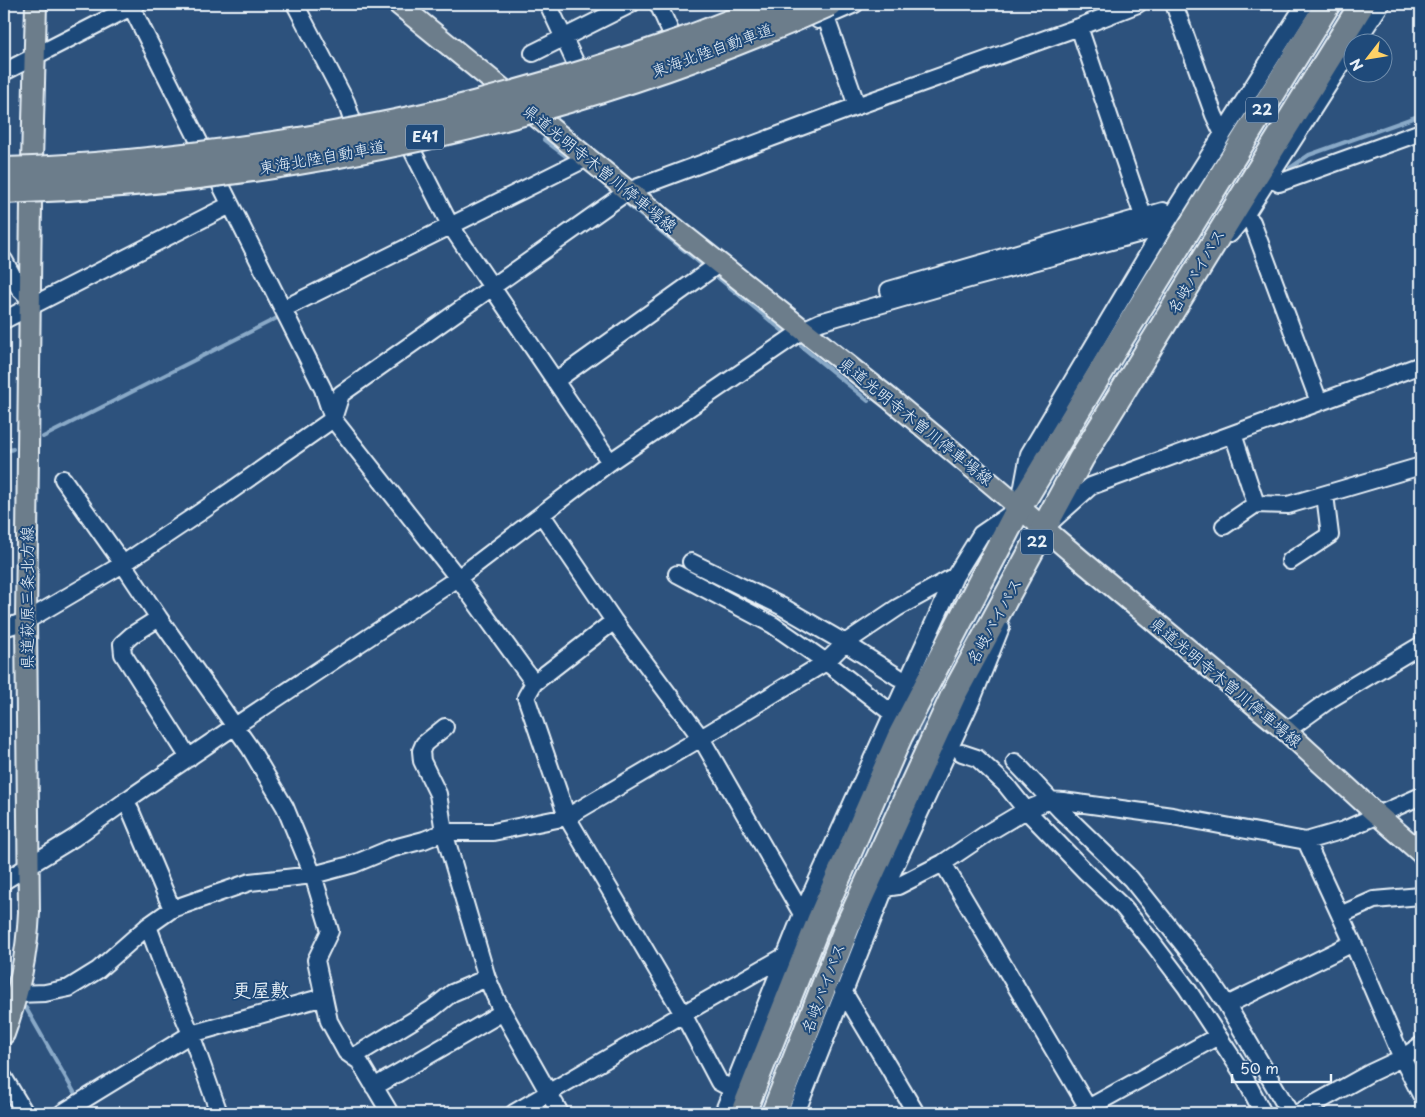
<svg xmlns="http://www.w3.org/2000/svg" width="1425" height="1117" viewBox="0 0 1425 1117" font-family="'Playpen Sans','Klee One',sans-serif">
<rect width="100%" height="100%" fill="#2d527d"/>
<filter id="ink" filterUnits="userSpaceOnUse"><feTurbulence type="fractalNoise" baseFrequency=".02" numOctaves="2"/><feDisplacementMap in="SourceGraphic" scale="10" xChannelSelector="R" yChannelSelector="G"/><feConvolveMatrix kernelMatrix="1 2 1 2 8 2 1 2 1" color-interpolation-filters="sRGB"/></filter>
<g filter="url(#ink)">
<g fill="none" stroke-linecap="round" stroke-linejoin="round">
<path stroke="#89a9c7" stroke-width="4" d="M544,140L572,161
M1290,168L1309,155L1421,115
M595,177L615,193
M627,204L706,268
M716,276L784,332
M801,346L868,401
M43,437L279,317
M4,452L13,449
M26,1008L78,1099"/>
<path stroke="#496a8f" stroke-width="16" stroke-dasharray="16 8" stroke-linecap="butt" d="M898,716L942,742"/>
<g stroke="#e8f1f8" stroke-width="20">
<path id="minor" d="M130,4L323,389L333,419L458,578L534,683
M295,4L346,102L352,120
M548,4L576,64
M658,4L671,33
M1174,4L1214,115L1223,134
M823,9L857,106
M818,20L855,4
M1079,27L1143,216
M1356,42L1381,4
M533,53L631,4
M4,72L137,4
M413,152L450,225L610,462
M1269,178L1279,183L1421,132
M1244,217L1252,222L1319,402
M1230,234L1244,217L1352,48
M4,260L19,288L30,299
M892,301L889,290L1163,211L1155,228
M283,309L587,158
M4,320L230,205
M555,381L720,263
M1233,434L1256,504L1288,505L1421,466
M63,479L123,564L159,618L250,748L285,807L313,875L330,931L316,960L329,1021L346,1052L359,1061L390,1113
M542,515L614,621L701,738L802,914
M1053,520L1091,486L1421,365
M1224,526L1256,504
M1290,561L1330,535L1325,495
M691,562L781,606L845,643L898,677
M677,574L773,625L826,662L889,711
M159,618L132,635L122,644L123,654L189,758
M614,621L534,683L526,697L567,817L683,1014L719,1082L732,1089
M4,628L26,621L123,564L205,509L333,419L341,394L628,191L857,106L1079,27L1138,4
M445,727L424,744L421,751L422,761L438,794L444,832L487,978L498,1003L560,1113
M1286,731L1329,700L1421,645
M962,753L977,758L1006,785L1026,810L1086,872L1122,906L1152,942L1186,987L1218,1036L1241,1071L1263,1113
M1015,762L1060,810L1131,879L1202,968L1227,1005L1290,1113
M1306,841L1353,943L1402,1058L1421,1095
M943,863L1091,1113
M4,881L74,838L131,797L235,726L458,578L610,462L803,330L820,322L973,278L1164,227
M885,888L898,886L943,863L989,832L1026,810L1050,800L1063,801L1172,816L1306,841L1344,830L1421,796
M172,909L250,882L313,875L354,864L390,849L424,840L444,832H493L567,817L701,738L826,662L845,643L897,608L955,576
M1340,915L1374,900L1421,896
M148,926L165,972L191,1034L219,1113
M843,991L916,1113
M17,994L45,993L69,988L98,970L148,926L172,909L126,800
M1227,1005L1353,943
M353,1057L432,1009L452,993L487,978
M4,1078L25,1113
M374,1087L503,1012
M62,1113L191,1034L324,997
M514,1113L683,1014L785,956
M723,1113L802,914L955,576L981,534L1019,508L1029,454L1164,227L1305,4
M796,1113L885,888L973,697L1001,627
M1079,1113L1218,1036
M1298,1113L1370,1073L1402,1058L1421,1045"/>
</g>
<g stroke="#e8f1f8" stroke-width="24">
<path id="major" d="M398,4L628,191L889,398L993,485L1082,561L1286,731L1372,810L1421,853
M4,1034C19,992 27,956 29,912L26,621L31,201L36,4"/>
</g>
<g stroke="#e8f1f8" stroke-width="28">
<path id="highway" d="M743,1113L820,919L900,736L1019,508L1112,353L1328,4
M774,1113L847,927L954,694L1081,459L1239,202L1362,4"/>
</g>
<use href="#minor" stroke="#1f4a7a" stroke-width="16"/>
<use href="#major" stroke="#6c7d8b" stroke-width="20"/>
<use href="#highway" stroke="#6c7d8b" stroke-width="24"/>
<g stroke="#e8f1f8" stroke-width="28" stroke-linecap="butt">
<path id="highway-bridge" d="M4,170C105,167 205,155 305,139C363,129 420,118 477,103C546,85 615,64 683,40C714,29 745,16 776,4
M4,191C284,182 573,119 829,4"/>
</g>
<use href="#highway-bridge" stroke="#6c7d8b" stroke-width="24"/>
</g>
</g>
<g text-anchor="middle" stroke-width="4" stroke-linejoin="round" paint-order="stroke">
<g fill="#1f4a7a" stroke="#acbfd2" stroke-width="1">
<rect x="1246" y="97.5" width="32" height="25" rx="4"/>
<rect x="406" y="124.5" width="38" height="25" rx="4"/>
<rect x="1021" y="529.5" width="32" height="25" rx="4"/>
</g>
<g font-size="15" font-weight="bold" fill="#e8f1f8">
<text x="1262" y="115">22</text>
<text x="425" y="142">E41</text>
<text x="1037" y="547">22</text>
</g>
<g font-size="16" fill="#e8f1f8" stroke="#1f4a7a">
<text transform="translate(712 50) rotate(-20)" y="6">東海北陸自動車道</text>
<text transform="translate(322 157) rotate(-10)" y="6">東海北陸自動車道</text>
<text transform="translate(600 168) rotate(39)" y="6">県道光明寺木曽川停車場線</text>
<text transform="translate(1196 271) rotate(-59)" y="6">名岐バイパス</text>
<text transform="translate(916 421) rotate(39)" y="6">県道光明寺木曽川停車場線</text>
<text transform="translate(27 598) rotate(-90)" y="6">県道萩原三条北方線</text>
<text transform="translate(994 621) rotate(-61)" y="6">名岐バイパス</text>
<text transform="translate(1226 682) rotate(40)" y="6">県道光明寺木曽川停車場線</text>
<text transform="translate(823 988) rotate(-69)" y="6">名岐バイパス</text>
</g>
<g font-size="19" font-weight="bold" fill="#e8f1f8" stroke="#1f4a7a">
<text x="261" y="997">更屋敷</text>
</g>
</g>
<rect width="1425" height="1117" fill="none" stroke="#1f4a7a" stroke-width="20"/>
<rect x="10" y="10" width="1405" height="1097" fill="none" stroke="#e8f1f8" stroke-width="2" filter="url(#ink)"/>
<g transform="translate(1368 58) rotate(239)"><circle r="24" fill="#1f4a7a" stroke="#6f8dac"/>
<path d="M0-4L9 19L0 12L-9 19Z" fill="#ffd166"/>
<text y="-8" font-size="14" font-weight="bold" text-anchor="middle" fill="#e8f1f8">N</text>
</g>
<path d="M1232 1074v8h99v-8" fill="none" stroke="#e8f1f8" stroke-width="2.5"/>
<text x="1240" y="1074" font-size="15" fill="#e8f1f8" stroke="#1f4a7a" stroke-width="4" paint-order="stroke">50 m</text>
</svg>
